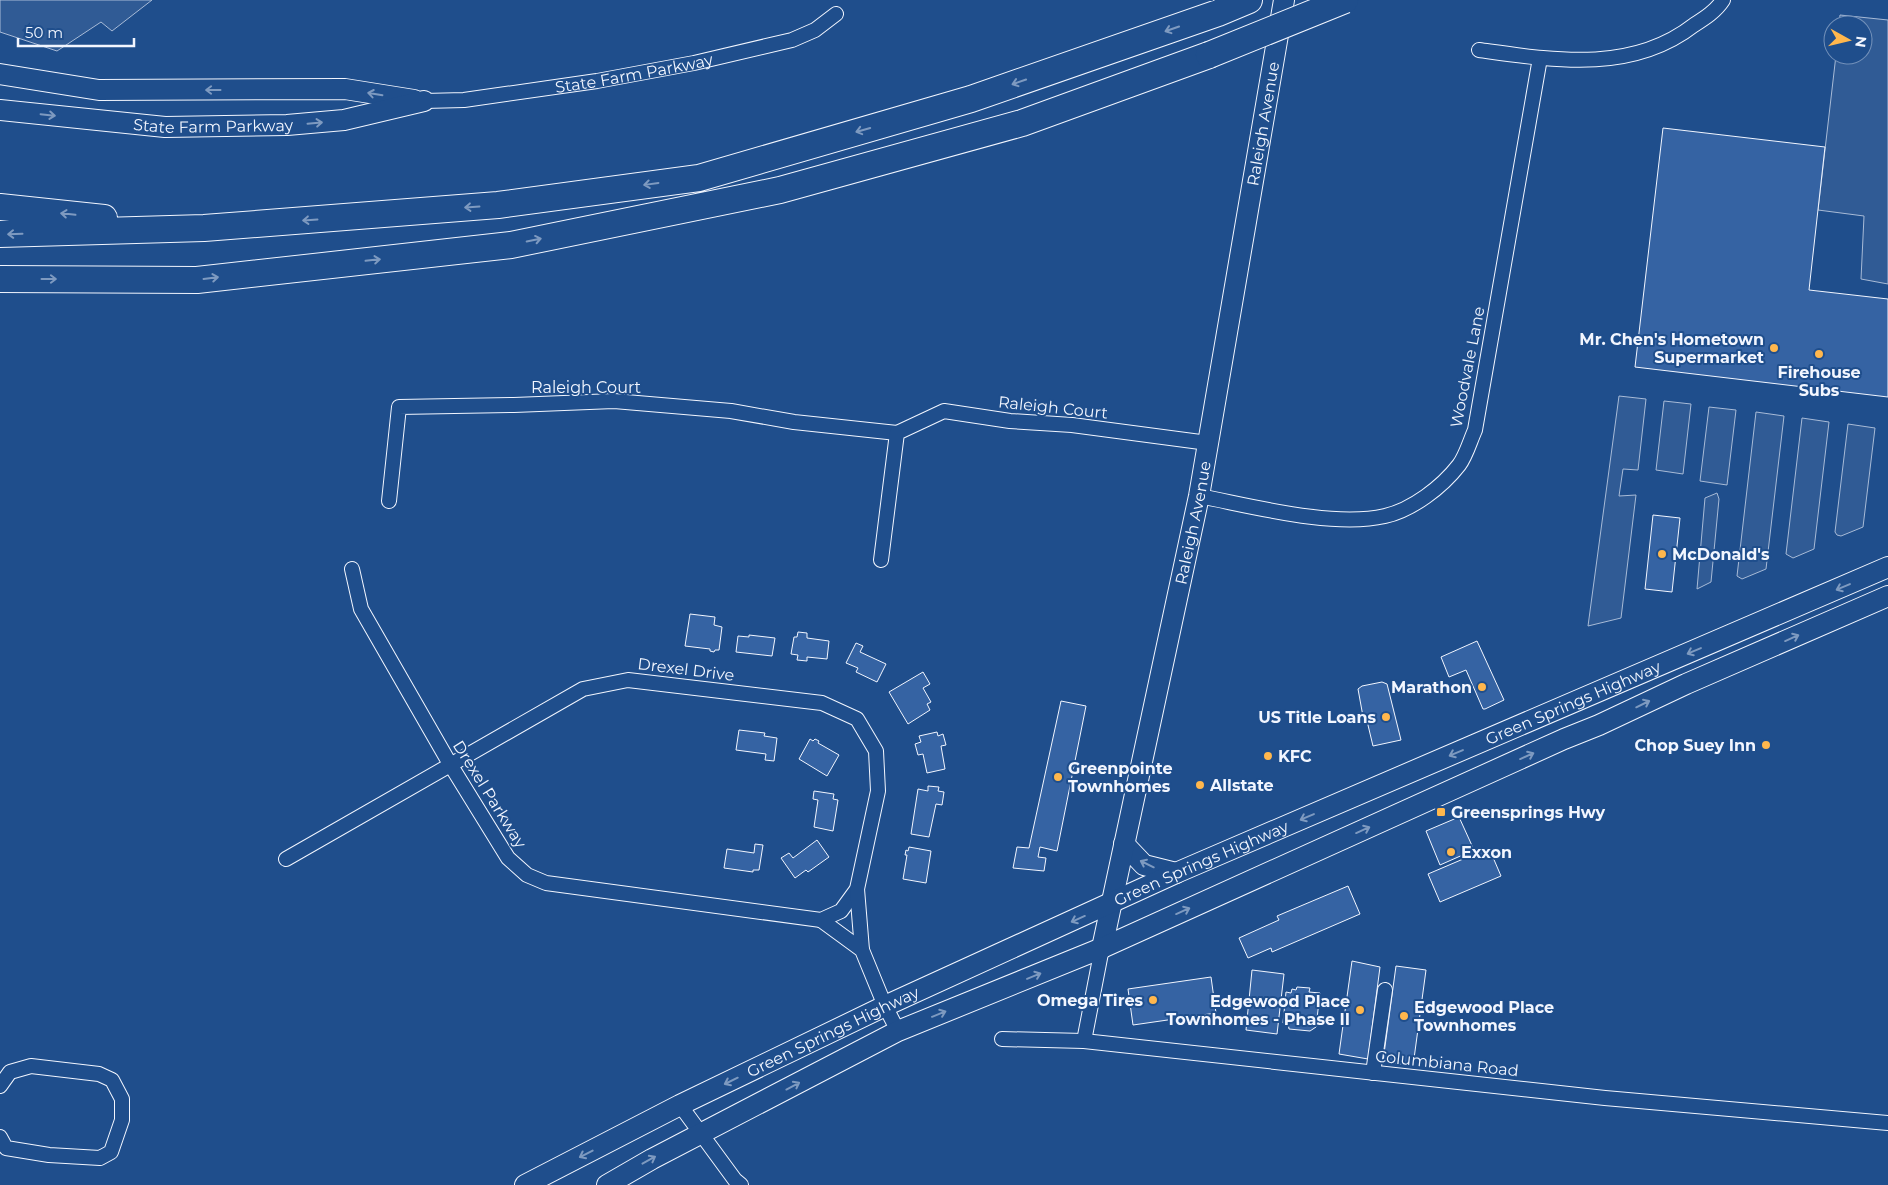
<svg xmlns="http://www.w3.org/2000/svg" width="1888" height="1185" viewBox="0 0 1888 1185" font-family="Montserrat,sans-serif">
<rect width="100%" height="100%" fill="#1f4e8c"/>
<path fill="#305b95" stroke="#a8bbd7" d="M0,0H152L112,31L101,22L57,51L0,32Z
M1840,15L1888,20V284L1861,279L1864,216L1818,210L1836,55H1863V25H1839Z
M1619,396L1646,399L1638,470L1623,469L1619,496L1636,495L1621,618L1588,626Z
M1664,401L1691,404L1683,474L1656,470Z
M1709,407L1736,410L1727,485L1700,481Z
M1756,412L1784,416L1766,569L1742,579L1737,576Z
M1802,418L1829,422L1814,549L1793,558L1786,554Z
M1848,424L1875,428L1863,527L1841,536L1837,535L1835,532Z
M1717,493L1719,499L1711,582L1697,589L1705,498Z"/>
<path fill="#3563a3" stroke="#f2f6ff" d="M1663,128L1825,147L1809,290L1888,299V397L1635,367Z
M1653,515L1680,518L1672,592L1645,589Z
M690,614L715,617L714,625L722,627L719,650H715L714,652L710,651V649L685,646Z
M798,632L807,633V638L829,641L827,659L807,657V661L797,660L798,655L791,654L794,637H797Z
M749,635L775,638L772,656L736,652L738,636L749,637Z
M1477,641L1504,700L1485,709H1483L1466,670L1449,677L1441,657Z
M856,643L863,646L860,652L886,664L877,682L856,672L858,668L846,663Z
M923,672L930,684L923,688L931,702L927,704L930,710L908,724L889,692Z
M1382,682L1387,684L1401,740L1373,746L1367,721L1364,722L1358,689L1362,686Z
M1061,701L1086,706L1057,851L1040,847L1038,857L1046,858L1044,871L1013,868L1017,847L1029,848Z
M739,730L765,733L764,736L777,738L774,761L765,760L766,754L736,750Z
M937,732L938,736L943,734L946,745L941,746L945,769L927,773L923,754L918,755L915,744L921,742L919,736Z
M810,739L813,741L815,739L819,741L818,743L839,755L827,776L799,759Z
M928,786L939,787L938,791L944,792L942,805L936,804L929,837L911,834L918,789L928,791Z
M814,791L834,794L833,799L838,800L833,831L814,827L818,800L813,799Z
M1459,817L1474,850L1440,865L1426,831Z
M817,840L829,857L808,872L806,870L795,878L781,858L789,853L793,858Z
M755,844L763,845L759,870H753V872L724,868L727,849L754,853Z
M909,847L931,851L926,883L903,879L907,855H905L906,850L908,851Z
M1489,848L1501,876L1440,902L1428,874Z
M1348,886L1360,914L1272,952L1271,948L1248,958L1239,938L1279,920L1277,916Z
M1352,961L1380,967L1368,1059L1339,1054Z
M1396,966L1426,970L1413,1066L1383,1061Z
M1252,970L1284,974L1277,1034L1246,1030Z
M1211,977L1216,1013L1133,1025L1128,989Z
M1297,987L1310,988L1309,992L1320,993L1316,1027L1310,1031L1289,1029L1288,1023H1283L1286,992L1291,993L1292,989L1296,990Z"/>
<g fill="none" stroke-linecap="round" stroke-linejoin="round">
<g stroke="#f2f6ff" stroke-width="16">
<g id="street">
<path d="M1479,50C1552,60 1631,74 1694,25C1705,18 1716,11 1723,0"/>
<path id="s1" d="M424,101L464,100L597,81L694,63L792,40L815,30L836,14"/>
<path d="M1199,496C1252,506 1333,528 1385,516C1412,510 1442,487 1459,465C1466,456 1470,441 1475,430L1540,58"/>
<path d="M389,501L399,407L514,405L614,401L731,411L794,422L897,433"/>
<path d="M881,560L897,433L944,411L1010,421L1072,425L1208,443"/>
<path d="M286,859L583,689L628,680L822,703L857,719L876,751L878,791L857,889L841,911L821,920L546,883L527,875L508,858L450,764L361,609L352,569"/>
<path d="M857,889L862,950"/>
<path d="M821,920L862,950L885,1006L898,1031"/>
<path d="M1002,1039L1084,1041L1605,1098L1888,1123"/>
<path d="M1084,1041L1102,948"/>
<path d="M1373,1073L1385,990"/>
<path d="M0,1086L10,1072L31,1066L99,1074L112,1080L122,1099V1120L111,1152L100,1158L49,1155L6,1148L0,1137"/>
<path d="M680,1105L735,1180L741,1185"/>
</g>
</g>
<g stroke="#f2f6ff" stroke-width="22">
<g id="secondary">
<path d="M0,74L99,90L345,89L414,100"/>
<path id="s2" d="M0,110L165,127L287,125L344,120L424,101"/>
<path d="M1124,844L1144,865L1176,873"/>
<path id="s3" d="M1102,948L1199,496L1284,0"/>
<path id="s4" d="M525,1185L680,1105L885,1006L1176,873L1888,567"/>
<path d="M607,1185L652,1159L898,1031L1102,948L1564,739L1599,725L1686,684L1888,596"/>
</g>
</g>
<g stroke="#f2f6ff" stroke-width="28">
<path id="highway" d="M0,207L104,218
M0,234L204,228L498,205L699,178L971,99L1218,13L1249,0
M0,279L197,280L511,245L780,190L1022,123L1209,55"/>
</g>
<use href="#street" stroke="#1f4e8c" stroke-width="14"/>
<use href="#secondary" stroke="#1f4e8c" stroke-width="20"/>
<use href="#highway" stroke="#1f4e8c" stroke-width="26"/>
<g stroke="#f2f6ff" stroke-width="28" stroke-linecap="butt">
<path id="highway-bridge" d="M1209,55L1345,0"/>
</g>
<use href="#highway-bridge" stroke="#1f4e8c" stroke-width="26"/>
</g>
<defs><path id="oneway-shaft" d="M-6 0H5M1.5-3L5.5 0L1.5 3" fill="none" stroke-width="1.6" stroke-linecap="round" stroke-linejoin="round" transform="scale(1.25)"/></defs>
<g stroke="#7e9ac0">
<use href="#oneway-shaft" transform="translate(1172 29) rotate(161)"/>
<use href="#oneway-shaft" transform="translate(1019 82) rotate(161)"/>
<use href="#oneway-shaft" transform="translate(213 90) rotate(180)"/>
<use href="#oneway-shaft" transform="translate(375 94) rotate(-171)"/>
<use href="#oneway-shaft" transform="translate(48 115) rotate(6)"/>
<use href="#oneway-shaft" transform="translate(315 123) rotate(-5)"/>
<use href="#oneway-shaft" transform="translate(863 130) rotate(164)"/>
<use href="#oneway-shaft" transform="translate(651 184) rotate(172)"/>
<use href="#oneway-shaft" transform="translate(472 207) rotate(176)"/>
<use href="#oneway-shaft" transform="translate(68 214) rotate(-174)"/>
<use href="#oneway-shaft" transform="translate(310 220) rotate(176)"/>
<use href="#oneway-shaft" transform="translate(15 234) rotate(178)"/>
<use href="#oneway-shaft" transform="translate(534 240) rotate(-12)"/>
<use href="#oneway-shaft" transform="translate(373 260) rotate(-6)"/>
<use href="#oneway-shaft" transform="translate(211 278) rotate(-7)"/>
<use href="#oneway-shaft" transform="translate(49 279)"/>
<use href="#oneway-shaft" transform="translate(1843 587) rotate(157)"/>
<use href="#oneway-shaft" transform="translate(1792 638) rotate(-24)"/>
<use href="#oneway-shaft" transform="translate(1694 651) rotate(157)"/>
<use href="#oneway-shaft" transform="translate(1643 704) rotate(-26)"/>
<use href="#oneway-shaft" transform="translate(1456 753) rotate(157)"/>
<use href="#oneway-shaft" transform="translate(1527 756) rotate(-24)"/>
<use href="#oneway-shaft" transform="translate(1307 817) rotate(157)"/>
<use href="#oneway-shaft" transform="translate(1363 830) rotate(-24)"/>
<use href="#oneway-shaft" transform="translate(1147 864) rotate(-154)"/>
<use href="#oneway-shaft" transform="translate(1183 911) rotate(-24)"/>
<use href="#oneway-shaft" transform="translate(1078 919) rotate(156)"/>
<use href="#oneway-shaft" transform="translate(1034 976) rotate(-22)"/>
<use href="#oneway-shaft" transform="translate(939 1014) rotate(-22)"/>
<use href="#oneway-shaft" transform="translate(731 1081) rotate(154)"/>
<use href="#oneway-shaft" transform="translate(793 1086) rotate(-28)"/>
<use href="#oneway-shaft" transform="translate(586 1154) rotate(153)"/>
<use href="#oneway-shaft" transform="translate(649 1160) rotate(-29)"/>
</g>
<g fill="#ffb74d" stroke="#1f4e8c" stroke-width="2">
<circle cx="1774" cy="348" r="5"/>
<circle cx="1819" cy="354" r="5"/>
<circle cx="1662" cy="554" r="5"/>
<circle cx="1482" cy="687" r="5"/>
<circle cx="1386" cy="717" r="5"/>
<circle cx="1766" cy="745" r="5"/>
<circle cx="1268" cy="756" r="5"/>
<circle cx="1058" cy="777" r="5"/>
<circle cx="1200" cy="785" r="5"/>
<rect x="1436" y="807" width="10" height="10" rx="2.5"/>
<circle cx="1451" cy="852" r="5"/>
<circle cx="1153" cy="1000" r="5"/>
<circle cx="1360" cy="1010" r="5"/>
<circle cx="1404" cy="1016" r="5"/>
</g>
<g text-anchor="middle" stroke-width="4" stroke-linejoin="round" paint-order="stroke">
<g font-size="16" fill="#f2f6ff" stroke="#1f4e8c">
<text dy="6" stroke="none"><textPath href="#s1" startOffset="212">State Farm Parkway</textPath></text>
<text dy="6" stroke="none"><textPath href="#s2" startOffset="214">State Farm Parkway</textPath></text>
<text dy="6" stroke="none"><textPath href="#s3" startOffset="840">Raleigh Avenue</textPath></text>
<text transform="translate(1467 367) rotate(-79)" y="6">Woodvale Lane</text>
<text x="586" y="393">Raleigh Court</text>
<text transform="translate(1053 407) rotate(6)" y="6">Raleigh Court</text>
<text dy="6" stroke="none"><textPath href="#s3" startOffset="435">Raleigh Avenue</textPath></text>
<text transform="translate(686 669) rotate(7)" y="6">Drexel Drive</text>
<text dy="6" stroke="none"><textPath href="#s4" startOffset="1154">Green Springs Highway</textPath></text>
<text transform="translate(490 794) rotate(58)" y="6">Drexel Parkway</text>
<text dy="6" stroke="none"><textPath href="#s4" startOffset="749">Green Springs Highway</textPath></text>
<text dy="6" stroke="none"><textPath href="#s4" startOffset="344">Green Springs Highway</textPath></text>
<text transform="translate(1447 1063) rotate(6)" y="6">Columbiana Road</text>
</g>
<g font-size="16" font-weight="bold" fill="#f2f6ff" stroke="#1f4e8c" text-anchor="start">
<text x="1764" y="345" text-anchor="end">Mr. Chen's Hometown<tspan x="1764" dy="18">Supermarket</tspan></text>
<text x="1819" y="378" text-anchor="middle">Firehouse<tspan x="1819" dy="18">Subs</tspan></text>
<text x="1672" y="560">McDonald's</text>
<text x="1472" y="693" text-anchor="end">Marathon</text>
<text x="1376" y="723" text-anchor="end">US Title Loans</text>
<text x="1756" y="751" text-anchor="end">Chop Suey Inn</text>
<text x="1278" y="762">KFC</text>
<text x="1068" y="774">Greenpointe<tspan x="1068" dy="18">Townhomes</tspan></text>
<text x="1210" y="791">Allstate</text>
<text x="1451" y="818">Greensprings Hwy</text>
<text x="1461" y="858">Exxon</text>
<text x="1143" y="1006" text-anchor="end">Omega Tires</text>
<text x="1350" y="1007" text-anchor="end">Edgewood Place<tspan x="1350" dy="18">Townhomes - Phase II</tspan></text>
<text x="1414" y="1013">Edgewood Place<tspan x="1414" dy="18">Townhomes</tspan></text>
</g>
</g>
<g transform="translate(1848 40) rotate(98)"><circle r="24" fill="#1f4e8c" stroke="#7391ba"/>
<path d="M0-4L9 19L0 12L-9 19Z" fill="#ffb74d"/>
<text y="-8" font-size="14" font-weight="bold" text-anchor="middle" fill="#f2f6ff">N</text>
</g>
<path d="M18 38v8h116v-8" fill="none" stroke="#f2f6ff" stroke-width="2.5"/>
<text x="25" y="38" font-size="15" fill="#f2f6ff" stroke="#1f4e8c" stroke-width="4" paint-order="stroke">50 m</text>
</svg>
